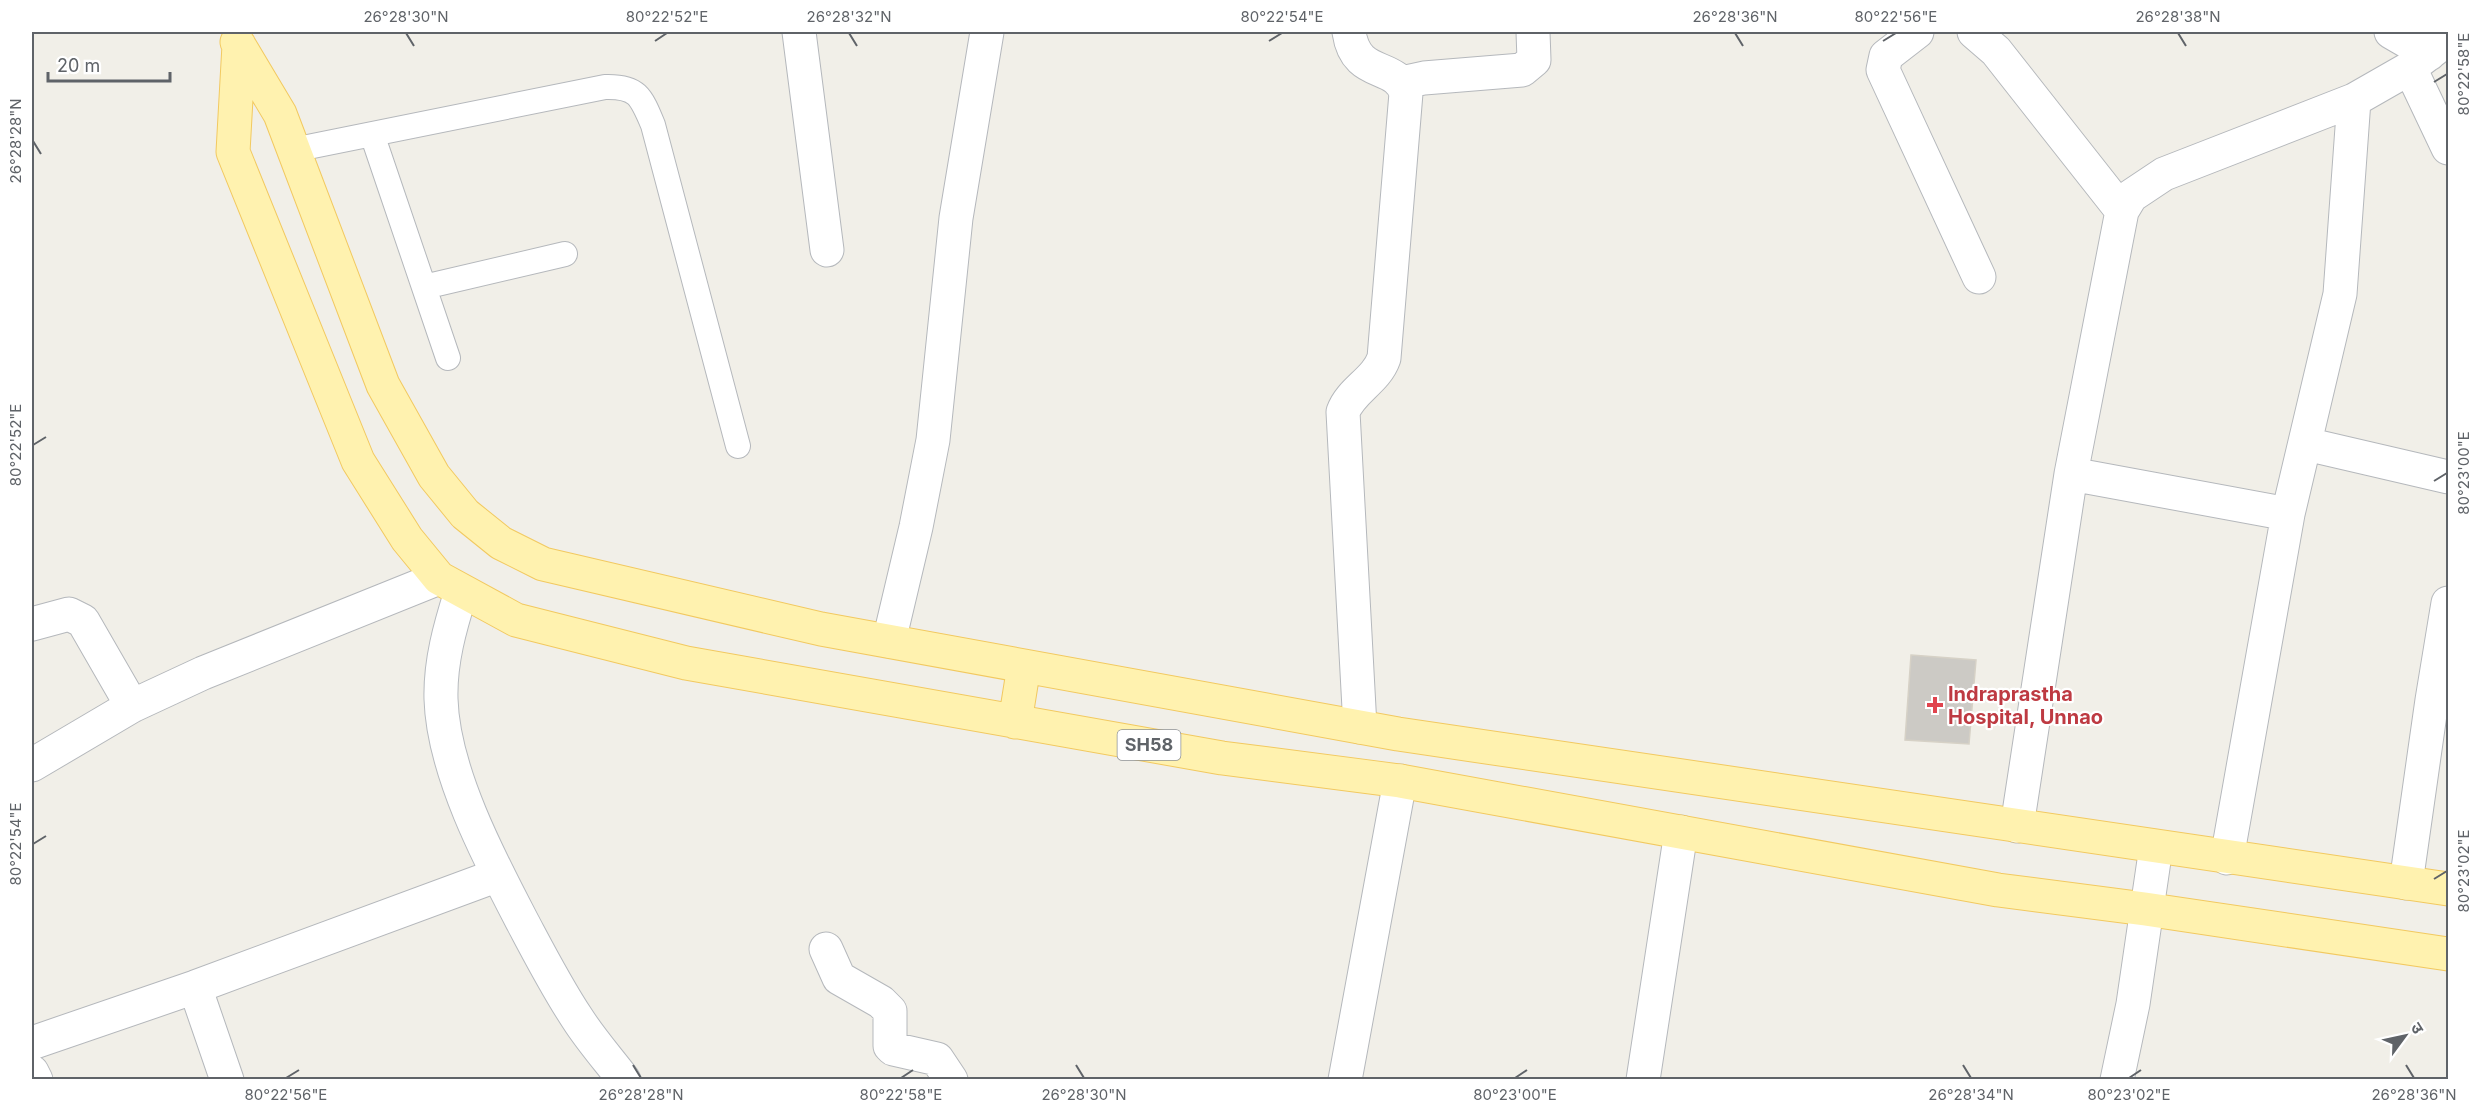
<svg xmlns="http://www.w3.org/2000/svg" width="2480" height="1111" viewBox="0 0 2480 1111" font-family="Inter,'Noto Sans Devanagari',sans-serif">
<rect width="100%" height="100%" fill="#f1efe8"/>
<path fill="#cccac5" stroke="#d6d1c6" stroke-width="1.5" d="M1911,655L1976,660L1969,744L1905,740Z"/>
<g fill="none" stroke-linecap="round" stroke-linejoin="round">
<g stroke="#b5b8bc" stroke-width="26">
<path id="lane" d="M372,134L448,358
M293,150L605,87C637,86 641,96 653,125L738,446
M424,287L565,254"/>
</g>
<g stroke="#b5b8bc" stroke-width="35">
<path id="street" d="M799,32L827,250
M1349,32C1356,80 1396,61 1406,93L1384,358C1376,381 1351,390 1343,412L1360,727
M1917,32L1886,56L1883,70L1979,277
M1974,32L1996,51L2122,211
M2391,32L2429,54
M2410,68L2448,148
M1401,83L1424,78L1522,70L1534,60L1533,32
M2306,444L2448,477
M2071,474L2288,514
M32,624L69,614L83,621L132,706
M889,641L916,527L933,440L956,218L987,32
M32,765L132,706L203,673L439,578
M2017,826L2071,474L2122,211L2131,196L2164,174L2354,100L2410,68L2448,39
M2227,858L2288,514L2340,294L2354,100
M2406,883L2432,700L2448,603
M826,949L839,978L881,1002L890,1011V1046L893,1049L937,1059L951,1080
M195,987L227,1080
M32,1043L195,987L498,875
M32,1072L36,1080
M1345,1080L1400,781
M1643,1080L1681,832
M2117,1080L2133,1004L2156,847"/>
</g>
<g stroke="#b6babf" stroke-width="35">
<path id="secondary" d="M461,592C450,627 440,662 441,699C443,771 490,860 523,923C540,955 557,988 577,1018C591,1040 608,1059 624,1080"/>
</g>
<g stroke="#f2c960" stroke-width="35">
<path id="primary" d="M237,42L280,114L383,385L434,476L465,514L501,543L543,564L821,629L1398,734L2448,889
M239,45L233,152L358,461L407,539L439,578L516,620L686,663L1222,758L1400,781L1998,890L2145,909L2448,954
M1015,722L1024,666"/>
</g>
<use href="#lane" stroke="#fff" stroke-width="24"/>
<use href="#street" stroke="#fff" stroke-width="33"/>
<use href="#secondary" stroke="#fff" stroke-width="33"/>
<use href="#primary" stroke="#fff2af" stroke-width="33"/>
</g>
<path fill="none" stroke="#5f6368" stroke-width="2" d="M406,33L414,46M849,33L857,46M1735,33L1743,46M2178,33L2186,46M655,41L667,33M1269,41L1282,33M1883,41L1896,33M2434,82L2447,74M33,141L41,154M33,445L46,437M2434,481L2447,473M33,844L46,836M2434,879L2447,871M633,1065L641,1078M1076,1065L1084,1078M1963,1065L1971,1078M2406,1065L2414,1078M286,1078L299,1070M901,1078L913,1070M1515,1078L1527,1070M2129,1078L2141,1070"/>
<path fill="#e0444e" stroke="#fff" stroke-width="2" d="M1932 696h6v6h6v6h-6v6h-6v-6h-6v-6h6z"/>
<g text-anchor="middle" stroke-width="4.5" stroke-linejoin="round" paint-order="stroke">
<rect fill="#fff" stroke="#8f9295" stroke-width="1.5" x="1117.5" y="730" width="63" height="30" rx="4.5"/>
<g font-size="18" font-weight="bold" fill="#5f6368">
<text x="1149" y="751">SH58</text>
</g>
<g font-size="20" font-weight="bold" fill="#be3a42" stroke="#fff" text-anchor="start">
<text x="1948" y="701">Indraprastha<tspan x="1948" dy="23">Hospital, Unnao</tspan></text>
</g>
</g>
<rect width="2480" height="1111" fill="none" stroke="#ffffff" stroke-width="66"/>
<g transform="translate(2405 1036) rotate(57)" stroke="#ffffff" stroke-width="4.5" paint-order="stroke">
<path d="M0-4.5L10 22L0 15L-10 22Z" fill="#5f6368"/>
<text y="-9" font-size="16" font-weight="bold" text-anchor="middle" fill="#5f6368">उ</text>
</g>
<path d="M48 72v9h122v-9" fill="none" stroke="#5f6368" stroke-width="3"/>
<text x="57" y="72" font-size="18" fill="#5f6368" stroke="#ffffff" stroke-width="4.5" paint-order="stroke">20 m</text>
<rect x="33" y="33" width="2414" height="1045" fill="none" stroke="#5f6368" stroke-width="2"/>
<g font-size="15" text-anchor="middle" fill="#5f6368">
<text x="406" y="22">26°28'30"N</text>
<text x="667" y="22">80°22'52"E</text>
<text x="849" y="22">26°28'32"N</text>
<text x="1282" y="22">80°22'54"E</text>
<text x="1735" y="22">26°28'36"N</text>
<text x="1896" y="22">80°22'56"E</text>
<text x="2178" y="22">26°28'38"N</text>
<text transform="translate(2464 74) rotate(-90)" y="5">80°22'58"E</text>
<text transform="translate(16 141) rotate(-90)" y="5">26°28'28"N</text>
<text transform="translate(16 445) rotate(-90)" y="5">80°22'52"E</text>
<text transform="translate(2464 473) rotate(-90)" y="5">80°23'00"E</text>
<text transform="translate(16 844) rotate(-90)" y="5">80°22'54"E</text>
<text transform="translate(2464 871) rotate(-90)" y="5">80°23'02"E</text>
<text x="286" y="1100">80°22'56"E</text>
<text x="641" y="1100">26°28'28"N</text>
<text x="901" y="1100">80°22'58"E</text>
<text x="1084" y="1100">26°28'30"N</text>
<text x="1515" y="1100">80°23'00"E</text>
<text x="1971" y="1100">26°28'34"N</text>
<text x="2129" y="1100">80°23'02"E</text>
<text x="2414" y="1100">26°28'36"N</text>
</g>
</svg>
